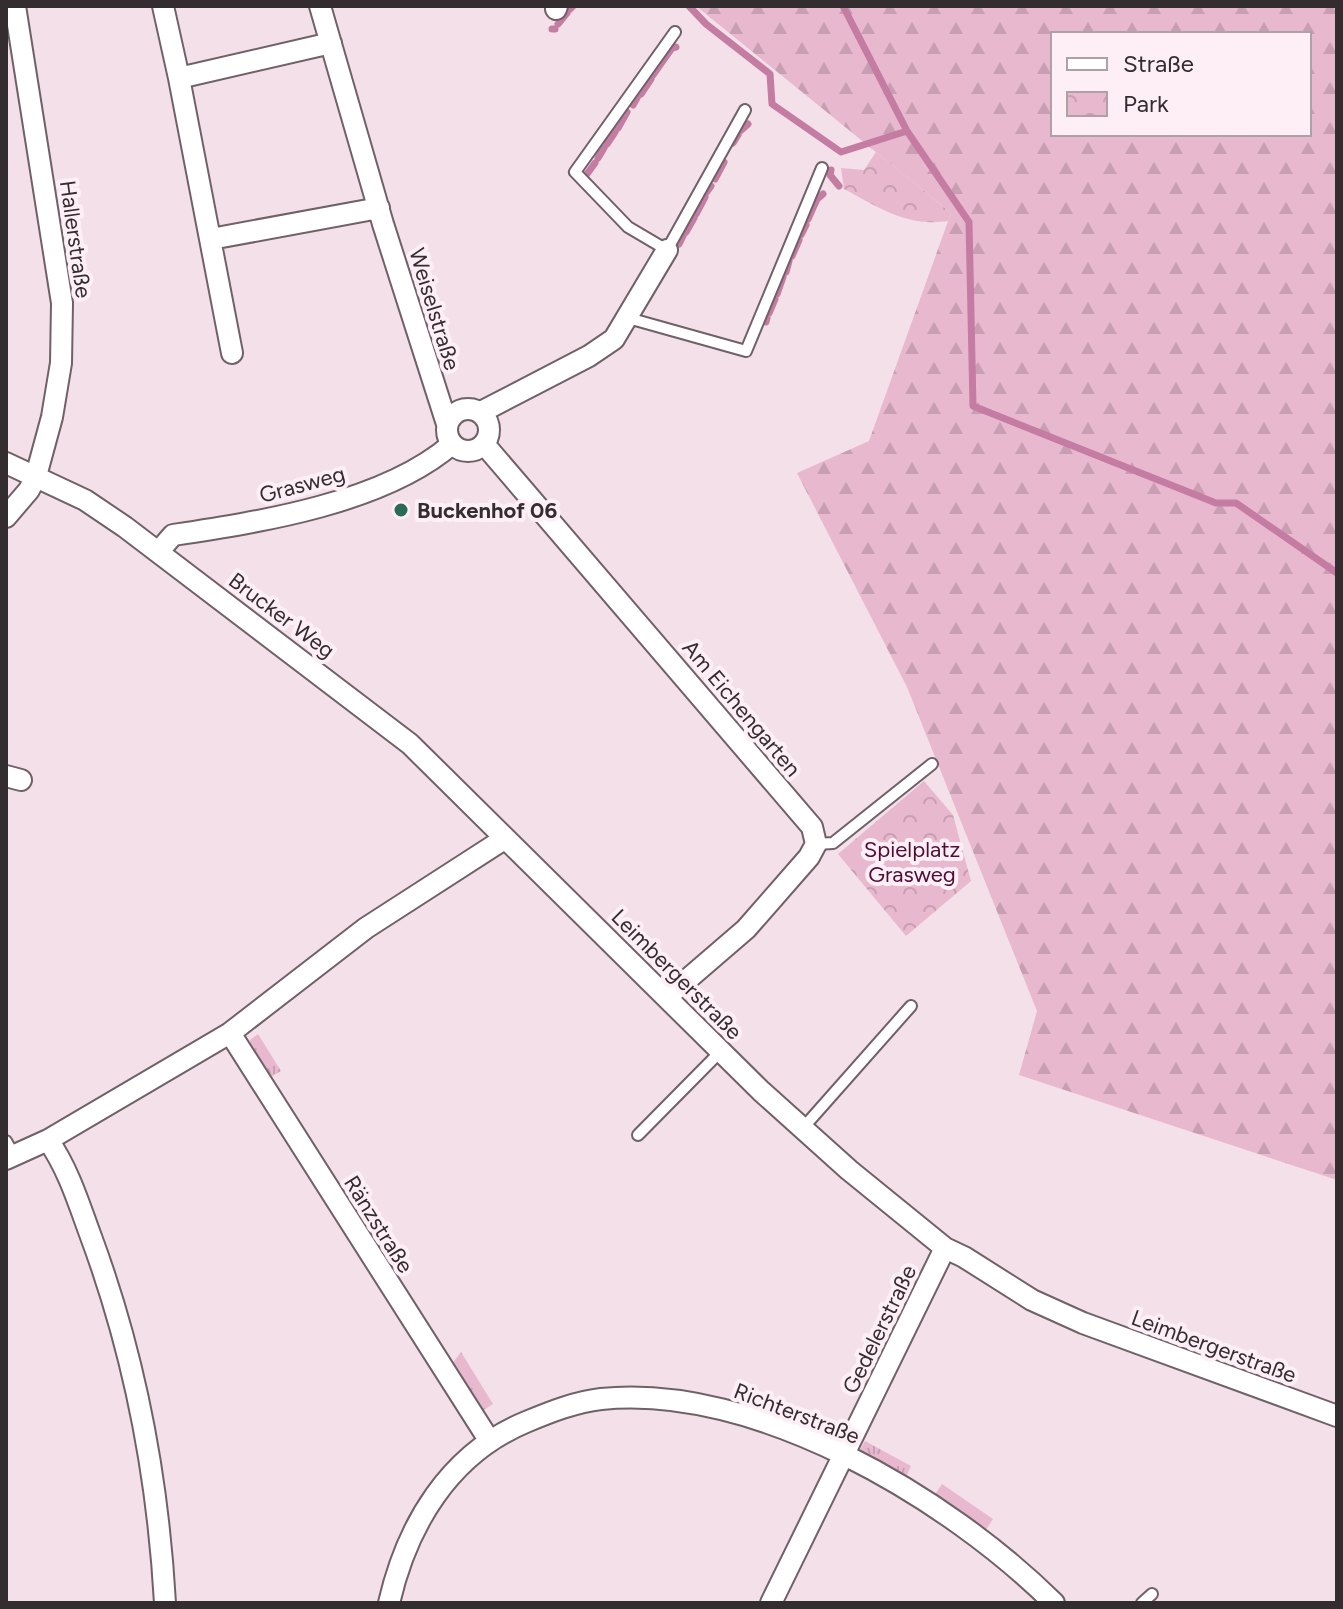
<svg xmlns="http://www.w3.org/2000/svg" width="1343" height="1609" viewBox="0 0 1343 1609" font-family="Figtree,sans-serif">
<defs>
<pattern id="grass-tufts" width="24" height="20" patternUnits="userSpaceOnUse" patternTransform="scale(2)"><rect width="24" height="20" fill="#e8b8cf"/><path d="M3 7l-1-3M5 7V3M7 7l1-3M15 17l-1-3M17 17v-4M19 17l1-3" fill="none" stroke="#c89eb2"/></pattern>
<pattern id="forest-firs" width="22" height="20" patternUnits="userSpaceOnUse" patternTransform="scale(2)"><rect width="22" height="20" fill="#e8b8cf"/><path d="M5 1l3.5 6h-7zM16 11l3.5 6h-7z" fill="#c89eb2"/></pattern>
<pattern id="park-crowns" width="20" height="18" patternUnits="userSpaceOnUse" patternTransform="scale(2)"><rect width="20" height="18" fill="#e8b8cf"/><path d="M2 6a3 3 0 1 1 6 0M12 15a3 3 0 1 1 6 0" fill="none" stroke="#c89eb2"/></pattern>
</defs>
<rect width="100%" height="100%" fill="#f3e0e9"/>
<path fill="url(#grass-tufts)" d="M258,1034L281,1071L271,1077L251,1047L250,1040Z
M461,1352L493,1404L482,1411L452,1364Z
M865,1441L911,1466L905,1479L861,1455L859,1452Z
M942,1484L993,1519L985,1531L934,1496Z"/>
<path fill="url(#forest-firs)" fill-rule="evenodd" d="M696,6H1337V1180L1019,1075L1037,1011L907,687L797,473L869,441L951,213ZM1053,34H1309V134H1053Z"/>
<path fill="url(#park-crowns)" d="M876,152L951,213L948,221C906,227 880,208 844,189L841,168L864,170Z
M924,781L953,815L971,881L906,936L838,854Z"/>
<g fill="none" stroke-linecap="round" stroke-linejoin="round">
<path stroke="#c57ca2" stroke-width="7" d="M689,6L706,24L770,74L772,104L841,152L907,131L969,222L973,406L1216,503H1236L1337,573
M843,6L907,131
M570,9L573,6
M558,24L567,13
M552,29H555
M653,75L672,48L676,47
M641,94L651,79
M633,105L637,98
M618,128L627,112
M740,131L748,124
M733,143L738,135
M607,144L615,132
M598,158L604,148
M831,170L830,175L839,186
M587,174L595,163
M715,179L724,162
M706,193L711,186
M696,214L705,197
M808,219L817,199L823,194
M686,232L694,218
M801,235L806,225
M679,244L683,236
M792,256L799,240
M786,272L789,261
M777,294L783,277
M769,313L775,299
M766,322L767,318"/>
<g stroke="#706168" stroke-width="14">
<path id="lane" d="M675,32L575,172L628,227L667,250L745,110
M628,318L746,351L822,168
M816,844L833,843L932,764
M803,1128L911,1006
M638,1135L721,1051
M6,1141L14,1155
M1142,1603L1152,1594"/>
</g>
<g stroke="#706168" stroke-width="24">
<path id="street" d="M163,6L179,78
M320,6L383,224L447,424
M556,9L557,6
M211,239L379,208
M232,353L179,78L331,43
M447 430a21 21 0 1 1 42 0a21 21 0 1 1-42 0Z
M481,412L589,356L614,339L667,250
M484,444L812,827L816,844L809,857L746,929L667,997
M6,463L85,500L125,527L410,744L761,1091L849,1170L945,1248L964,1257L1032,1300L1083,1323L1337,1416
M6,517L29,490L36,476L52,417L61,363L62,303L15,6
M159,551L173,535C260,522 384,503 452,444
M6,776L21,780
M230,1033L489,1440
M48,1140C68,1169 78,1201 90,1234C134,1352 158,1478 165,1603
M6,1159L48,1140L230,1033L366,928L504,839
M389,1603C407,1525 449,1454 526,1422C550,1412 575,1402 601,1399C756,1383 948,1498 1054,1603
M771,1603L945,1248"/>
</g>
<use href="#lane" stroke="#fff" stroke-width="10"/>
<use href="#street" stroke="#fff" stroke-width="20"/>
</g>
<circle fill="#2b6a58" stroke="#feeff6" stroke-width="3" cx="401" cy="510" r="8"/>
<g text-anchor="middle" stroke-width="8" stroke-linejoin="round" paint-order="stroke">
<g font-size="22" fill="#342d30" stroke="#feeff6">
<text transform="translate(76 239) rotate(82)" y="8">Hallerstraße</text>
<text transform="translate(435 309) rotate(73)" y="8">Weiselstraße</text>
<text transform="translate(302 484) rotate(-15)" y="8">Grasweg</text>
<text transform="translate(282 615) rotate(37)" y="8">Brucker Weg</text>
<text transform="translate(742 708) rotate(50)" y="8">Am Eichengarten</text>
<text transform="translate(677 974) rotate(45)" y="8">Leimbergerstraße</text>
<text transform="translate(379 1224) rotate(58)" y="8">Ränzstraße</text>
<text transform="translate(879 1329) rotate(-64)" y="8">Gedelerstraße</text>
<text transform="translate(1214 1346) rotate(20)" y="8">Leimbergerstraße</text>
<text transform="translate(797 1413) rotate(21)" y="8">Richterstraße</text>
</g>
<g font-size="22" font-weight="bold" fill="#342d30" stroke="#feeff6" text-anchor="start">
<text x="417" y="518">Buckenhof 06</text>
</g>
<g font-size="22" fill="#4f0d36" stroke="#feeff6">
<text x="912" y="857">Spielplatz<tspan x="912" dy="25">Grasweg</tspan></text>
</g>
</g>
<rect width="1343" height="1609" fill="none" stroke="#342d30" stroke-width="16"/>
<rect x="1051" y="32" width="260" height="104" fill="#feeff6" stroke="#ada1a7" stroke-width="2"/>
<rect x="1067" y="58" width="40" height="12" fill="#ffffff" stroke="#ada1a7" stroke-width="2"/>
<text x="1123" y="72" font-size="24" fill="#342d30">Straße</text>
<rect x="1067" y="92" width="40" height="24" fill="url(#park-crowns)" stroke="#ada1a7" stroke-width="2"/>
<text x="1123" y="112" font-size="24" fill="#342d30">Park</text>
</svg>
